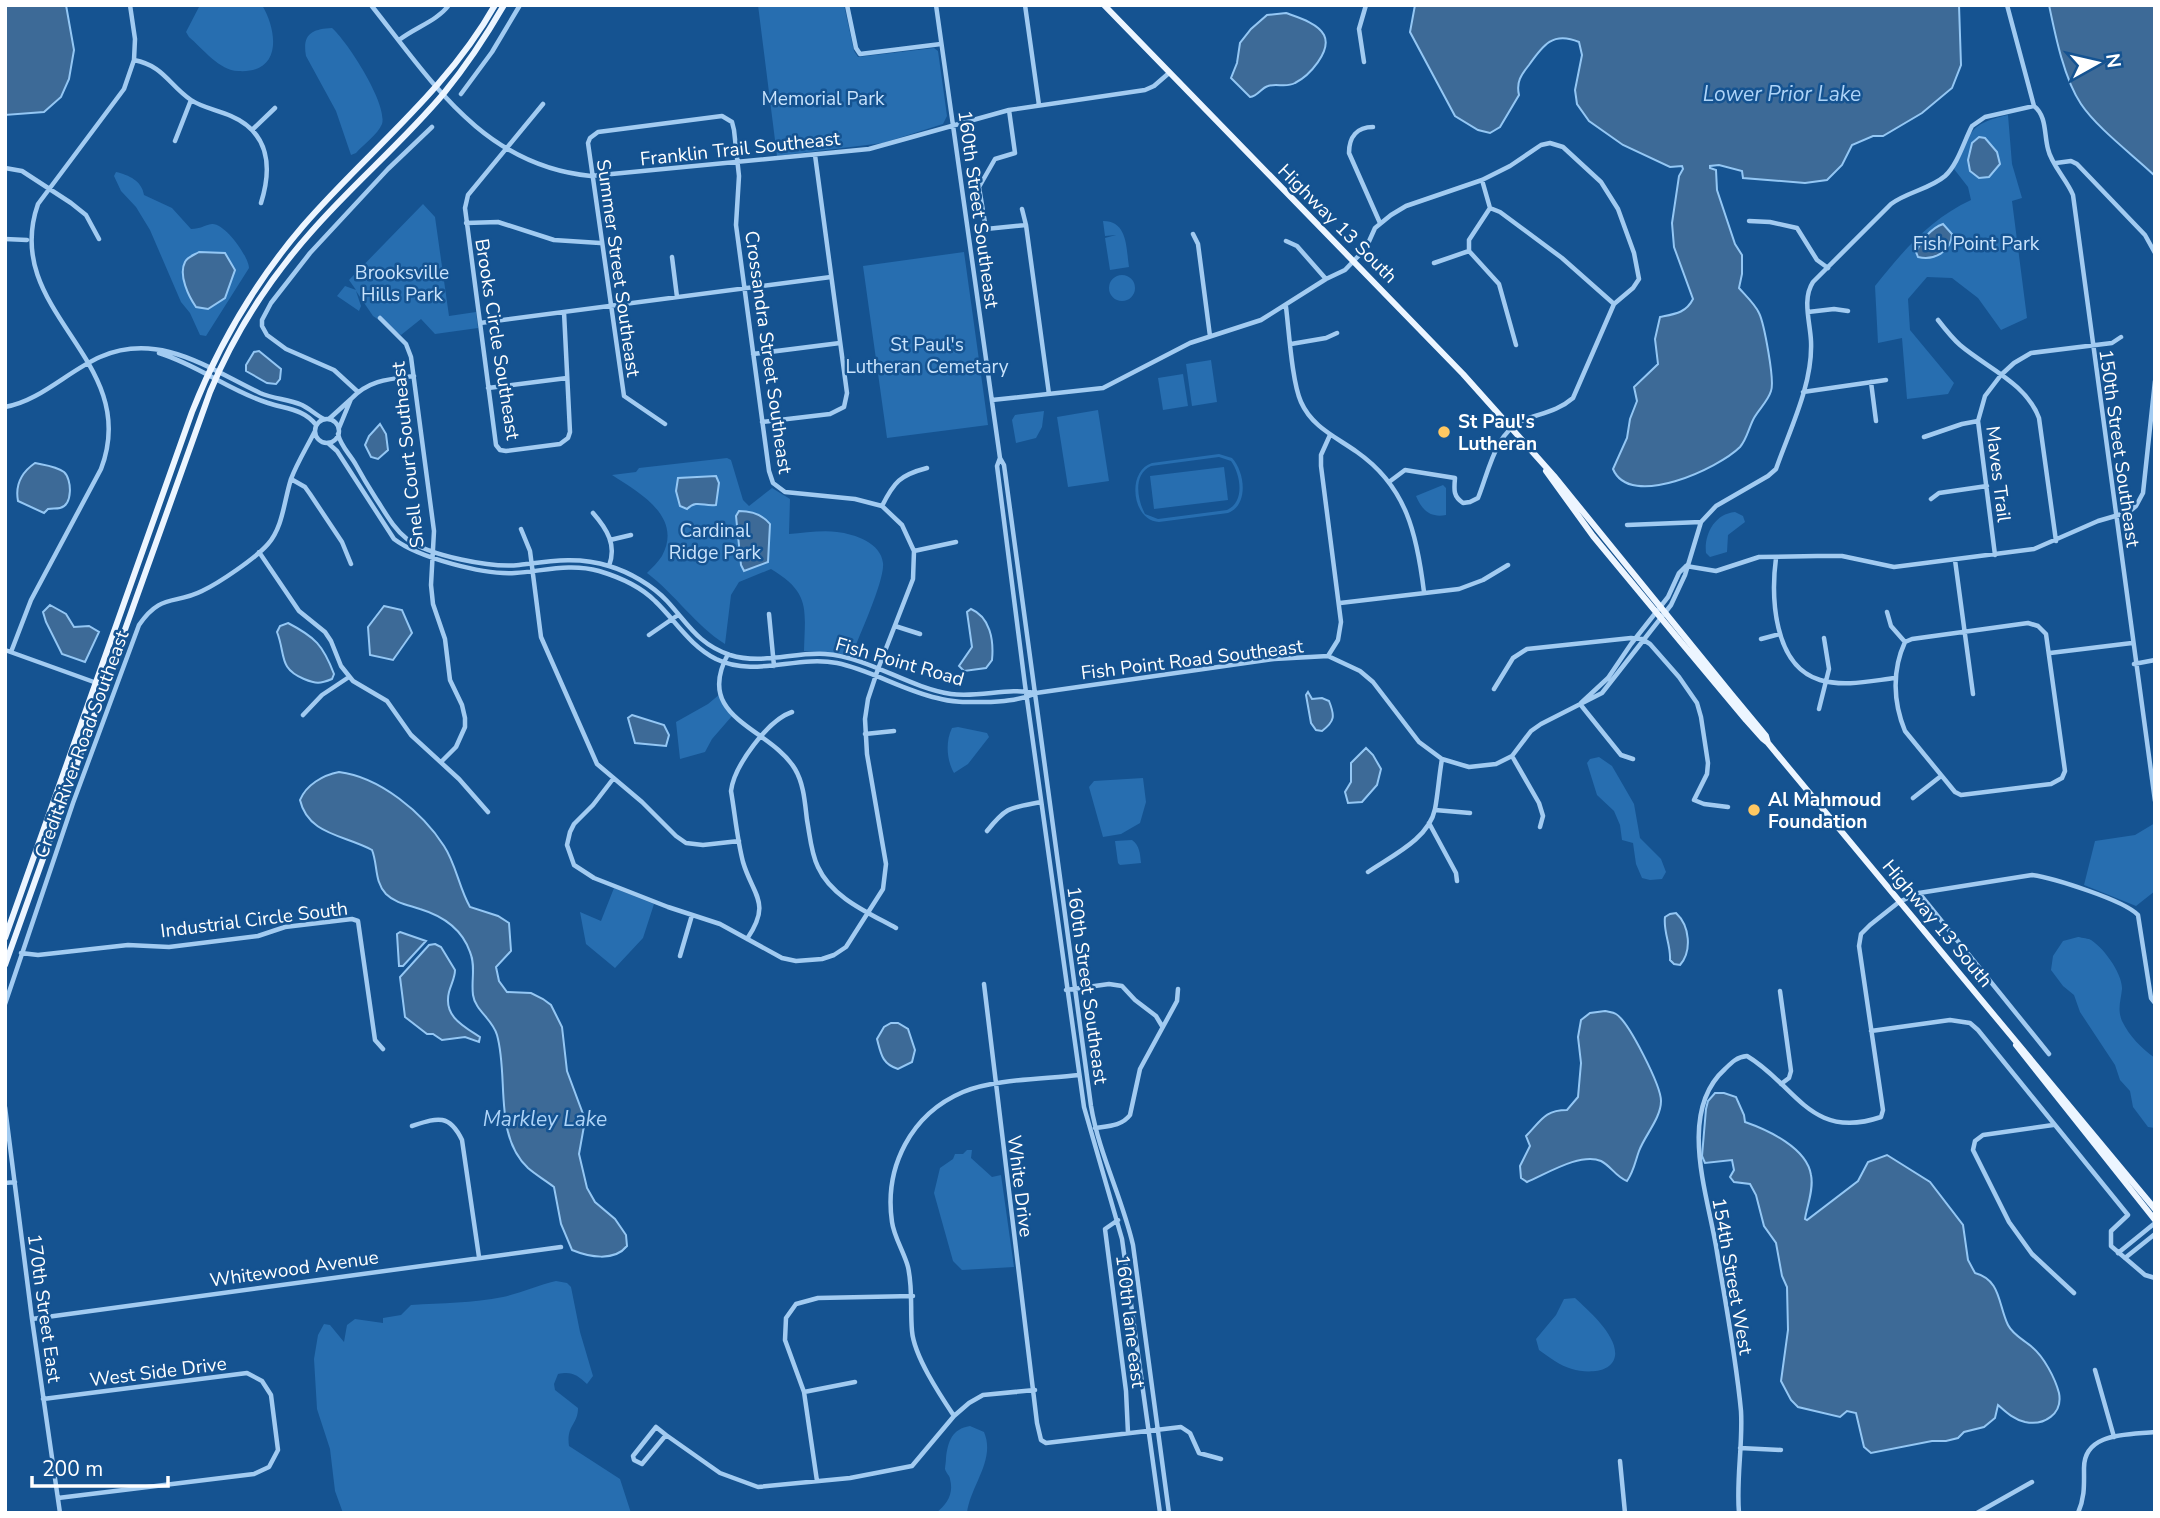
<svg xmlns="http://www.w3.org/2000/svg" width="2160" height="1518" viewBox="0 0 2160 1518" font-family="'Nunito Sans',sans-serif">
<rect width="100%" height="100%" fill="#155391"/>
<path fill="#276eb0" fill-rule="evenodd" d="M200,5H262C278,32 282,74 238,71C220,71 202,48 189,37L186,32Z
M758,5H844L854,51L858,57L934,48L938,51L947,116L943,124L883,143L777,156Z
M332,28C347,41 388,104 382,124C378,134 363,145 356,153L351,155L336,111L306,56C302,34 312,29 332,28Z
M2008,115L2012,164L2022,198L2012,201L2027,318L2001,330L1978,298L1952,278L1927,277L1908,299L1910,330L1954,383L1948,394L1907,399L1902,338L1878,343L1875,286C1903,251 1930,219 1971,200L1968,187L1954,169C1971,133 1967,124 2008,115Z
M116,172C129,175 142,181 144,195L172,208L191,229C201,229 204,225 212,224C225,223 249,257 249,268L206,336L200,335L190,313L181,302L150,230L136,207L121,191L114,176Z
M423,204L435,217L449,316L476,312L478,328L435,334L421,319L401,335L373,316L356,291L361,306L359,311L337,296L345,286L356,290L349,280Z
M1103,221C1128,221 1126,248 1129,267L1110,270L1105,238L1116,235L1105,236Z
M964,252L988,425L887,438L863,266Z
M1109 288a13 13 0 1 1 26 0a13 13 0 1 1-26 0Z
M1211,360L1217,402L1192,406L1186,364Z
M1183,374L1188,406L1163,410L1158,378Z
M1098,410L1109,481L1068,487L1057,417Z
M1044,411L1042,427L1036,438L1016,443L1012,420L1015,415Z
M1219,454L1232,458C1245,472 1249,505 1228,513L1159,522C1132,521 1126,471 1152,463ZM1219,457L1231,461C1241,475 1245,502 1227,510L1158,519L1145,514C1137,499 1133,474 1151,466Z
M727,458L731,460L743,500L749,506L772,488L790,499L789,534C804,533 822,530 837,532C855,534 881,543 883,563C885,580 859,636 852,655L804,651C805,609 811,593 771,569L739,582L731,595L725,644C695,625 676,595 647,573C652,568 658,562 662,556C683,517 640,493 612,475L636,472L639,468Z
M1224,467L1228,500L1154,509L1150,476Z
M1443,485L1446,488V515C1430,518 1422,510 1416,496Z
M1735,512L1743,516L1745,522L1728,535L1727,552L1710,557L1706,553C1704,535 1714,514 1735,512Z
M720,694V699L732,716L712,739L705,752L680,759L676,722L708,704Z
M958,727L987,733L989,737L968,764L954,773C947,761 945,742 952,728Z
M1599,757L1612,766L1619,778L1634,804L1640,838L1661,859L1666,872L1662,879L1650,880L1642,878L1636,864L1633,843L1622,840L1620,825L1614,811L1597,795L1587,763L1590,759Z
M1143,778L1146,802L1140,823L1121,834L1103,837L1089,787L1094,781Z
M2155,823V891L2136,906L2084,885L2095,841L2135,835Z
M1132,840C1140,846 1140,854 1141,863L1120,865L1118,863L1115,841Z
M614,888L654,904L643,938L615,968L586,944L580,912L601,921Z
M2078,937C2079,937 2088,939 2089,939C2102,945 2123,974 2122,989C2121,1000 2117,1009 2122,1021C2130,1037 2141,1048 2155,1058V1128L2148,1127L2133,1107L2130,1091L2120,1080L2115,1065L2080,1012L2074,995L2063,986L2051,970L2053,956L2063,941Z
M967,1150H972L971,1158L992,1177L1001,1175L1014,1267L962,1270L953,1261L934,1193L940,1168L953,1159L955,1154H963Z
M556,1281L567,1283L571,1287L580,1332L593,1376L587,1384C577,1375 572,1371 558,1374L554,1384L555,1390L578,1408C578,1425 566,1425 569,1446L620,1479L631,1513H343L335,1491L330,1449L317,1409L314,1359L318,1335L324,1324L330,1325L344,1342L347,1325L355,1319L383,1323V1318L401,1315L411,1305C442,1303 473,1303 503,1297C521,1293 538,1285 556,1281Z
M1575,1298C1588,1310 1618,1336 1615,1356C1612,1374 1585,1373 1572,1369C1560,1366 1549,1357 1539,1350L1536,1339L1556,1315L1564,1299Z
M970,1426L984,1432C996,1460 970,1486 967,1513H936C947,1504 954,1494 950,1479C950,1476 946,1473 945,1469C945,1466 946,1462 946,1458C948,1441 952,1429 970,1426Z"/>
<path fill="#3d6a97" stroke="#94c7f4" stroke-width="2" d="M5,5H66L74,50L69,79L61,97L44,112L5,115Z
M1415,5H1959L1961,65L1952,88L1922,113L1883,136H1873L1852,145L1842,165L1827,180L1805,183L1743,178L1742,171L1719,165L1710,166V168L1716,170L1717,190L1735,244L1742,255V274L1739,288C1745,295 1755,304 1759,313C1764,323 1775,381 1771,391C1768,401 1759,409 1754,418C1749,427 1747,439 1740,447C1719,468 1630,510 1613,469L1627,438L1630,419L1637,401L1634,387L1658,364L1655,339L1660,317C1675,314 1686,313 1693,299L1674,247L1672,223L1679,176L1683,169L1682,166L1670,167L1623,145L1589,121L1577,104L1575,90L1582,55L1579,42C1553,31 1543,45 1529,65C1521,75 1516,82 1519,95L1500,127L1490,133L1478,130L1455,116L1410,32Z
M2049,5H2155V176C2133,155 2097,128 2081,104C2064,79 2055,34 2049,5Z
M1286,13C1297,17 1318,23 1324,35C1332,51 1309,76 1295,83C1286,88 1277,83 1268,86C1261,88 1258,96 1250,97L1231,78L1237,63L1240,43L1251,29L1267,15Z
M1979,137L1985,138L1997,152L2000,164L1989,177L1979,178L1970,171L1968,160L1972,143Z
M1943,224L1952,234C1951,251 1935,261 1918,257L1916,252C1921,241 1931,228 1943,224Z
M199,252L225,253L235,270L225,298L208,309L196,307C189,297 178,275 185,262C187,257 194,255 199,252Z
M259,351L281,369L280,379L276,384L267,383L246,371V365L254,352Z
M380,424L386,434L388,450L378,459L371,457L365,445L369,436Z
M35,463C44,465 56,466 64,472C72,479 73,505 60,508C56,509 52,508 48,509L44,513L18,501C15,485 22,472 35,463Z
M716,476L719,483L716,505C704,507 697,499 687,509L680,506L676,491L678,478Z
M739,511C751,511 762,514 770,524L768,562L744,571L741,565L736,516Z
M50,605L66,614L74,627L89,626L99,632L85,662L62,654L46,622L43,612Z
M384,606L402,610L412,633L393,660L370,655L368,627Z
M971,609C990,617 994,640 992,660L986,668L964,671L959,666L972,647L967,612Z
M288,623C315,637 323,645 334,674L332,679C320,684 316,684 304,679C278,668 286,655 277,632L280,626Z
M1308,692L1312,699L1322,698L1329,701C1335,716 1335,721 1322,731L1316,730L1311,723L1306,695Z
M632,715L664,725L669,735L666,746L635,743L628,718Z
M1366,748L1373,755L1381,769L1377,785L1362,802L1348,803L1345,792L1351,782V763Z
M339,772C380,777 423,813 444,846C456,864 459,888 470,907L498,916L509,923L511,951L496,967L499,981L507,992L531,993L543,999L551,1005L562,1027L567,1071L583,1114L584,1126L579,1154L587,1188L595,1202L615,1219L626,1235L627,1246C614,1262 589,1257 572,1250L561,1224L554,1187C545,1180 536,1175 528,1168C493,1135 509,1077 497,1035C493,1020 475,1010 473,995C471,980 476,966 470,952C462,929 443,916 420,909C408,905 395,903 386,894C374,881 378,865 372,850C345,835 308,835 300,800C306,785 323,775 339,772Z
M1676,913C1690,926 1692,951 1680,965L1674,964L1670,960C1671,945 1663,932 1665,917L1670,914Z
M400,932L426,941L403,966H399L397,934Z
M435,944L441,947L455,970C455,978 451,984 449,992C443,1016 463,1026 480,1037L479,1042L465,1037L442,1040L433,1034H427L405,1017L400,977L429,945Z
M1605,1011C1609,1012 1613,1012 1616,1014C1629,1022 1661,1086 1661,1101C1661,1118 1645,1135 1639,1151C1635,1162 1634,1171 1627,1181C1616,1177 1611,1166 1601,1161C1581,1152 1546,1174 1527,1182L1521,1178L1520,1166L1530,1146L1526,1136C1541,1121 1544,1110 1567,1110L1578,1097L1581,1063L1578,1037L1581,1020L1590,1013Z
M891,1023H898L908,1029L915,1050L912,1062L898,1069C882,1064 881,1054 877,1039L884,1027Z
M1715,1093H1724L1736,1097L1744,1115L1745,1122C1768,1130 1807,1148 1811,1175C1814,1189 1807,1206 1805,1219L1807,1220L1858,1181L1868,1162L1887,1155L1930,1182L1963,1225L1968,1260L1975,1273C2001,1280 1998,1304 2008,1325C2013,1335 2024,1340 2032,1347C2044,1357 2055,1378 2059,1393C2063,1414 2044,1426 2025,1422C2013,1419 2006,1412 1998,1405L1995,1418L1984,1427L1964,1432L1958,1438L1946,1441H1932L1871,1453L1864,1447L1856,1413L1847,1411L1840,1417L1798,1407L1791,1400L1781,1381L1788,1330L1787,1287L1782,1276L1776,1243L1764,1226L1756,1195L1750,1184L1734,1182L1730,1177L1734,1170L1732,1160L1705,1163L1702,1156L1706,1109L1708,1101Z"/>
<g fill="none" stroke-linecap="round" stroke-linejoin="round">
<path stroke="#a2cbf1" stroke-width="4.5" d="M371,5C432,82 484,166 591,176L869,149L1009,110L1145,90L1154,86L1169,73
M847,5L856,48L860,54L941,44
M936,5L1000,458L1004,465L1091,1106C1099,1154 1122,1197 1133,1245L1169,1513
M1025,5L1039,105
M2007,5L2034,106C2047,116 2044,135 2048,149C2051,164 2067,180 2073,195L2155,801
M399,40C416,27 437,21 449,5
M134,60C164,66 168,84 191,100C203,108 218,110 231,116C270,133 272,168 261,203
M1364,62L1359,29L1366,5
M461,94L492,52L520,5
M543,104L468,195L465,208L496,445L500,450L506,451L560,444L568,438L570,432L564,312
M1009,110L1015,153L995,159L979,187L986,229L1026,225L1049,394
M1373,127C1357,127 1349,137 1349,153L1380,223
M252,130L275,108
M175,141L191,100
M2056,163L2071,161L2077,164L2145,235L2155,253
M5,168L22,171L71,203L86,215L99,239
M1482,180L1490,208L1500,212L1562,258L1614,304
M1490,208L1469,240V251L1499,284L1516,345
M1022,209L1026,225
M1749,221L1770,222L1797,228L1817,260L1828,268
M466,223L498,222L554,240L600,243
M1193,234L1198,244L1210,336
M5,239L27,240
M1286,241L1297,246L1326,279
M672,257L677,297
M1434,263L1469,251
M1286,307C1289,331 1292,382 1301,402C1312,427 1336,437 1357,452C1407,487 1417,535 1424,592
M1808,312L1834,309L1848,311
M380,318L406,344L411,357L434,531L431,585L433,604L445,639L450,680L462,705L465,718V727L456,747L441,762
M1938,320C1945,329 1952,338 1960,345C1987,368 2026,383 2039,418L2056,541
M480,323L831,277
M1291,344L1326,338L1337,333
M159,353C198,365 230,391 268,403C286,409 304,409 316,425
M753,354L840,343
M1871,382L1876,421
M488,388L567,378
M358,392L334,370L286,349L267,335L262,326V320L271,303L310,253L388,169L432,127
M1803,392L1886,380
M351,399C369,380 389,379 414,376
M992,400L1103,388L1190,343L1261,320L1326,279L1345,270L1366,248L1375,228L1391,215L1406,206L1482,180L1510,166L1541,145L1550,143L1563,147L1601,182L1618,209L1634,253L1639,279L1633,288L1614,304L1573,398C1558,411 1542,413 1524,420C1495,432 1489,471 1478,498L1470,502L1463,503C1453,496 1454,490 1455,478L1405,470L1389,482
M5,407C40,401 68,371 100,357C160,331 209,369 260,393C274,399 288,399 302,405C310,409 316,415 324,419
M329,419L351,399L339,428
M315 431a12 12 0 1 1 24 0a12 12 0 1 1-24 0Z
M762,422L830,414L844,407L847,393L815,155
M338,434C341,447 350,454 356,465C362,476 368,486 375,497C385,512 393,528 407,539C429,556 492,568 519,565C550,561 578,556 609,566C629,572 652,585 667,601C689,625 698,644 730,655C762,665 793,652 825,654C869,657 907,687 951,694C979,698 1009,687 1035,693
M1924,437L1962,424L1978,421
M328,443L337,451L394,539C419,558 484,575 515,573C544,571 570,563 599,571C619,577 640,586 655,601C676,621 689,645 716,659C755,678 796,655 837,663C871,670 902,690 937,698C954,703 972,702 990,702C1005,701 1022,700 1036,693L1274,659L1328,656L1360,671L1373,682L1419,742L1442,759L1469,767L1496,764L1512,756L1531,731L1541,724L1602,693L1671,605L1685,575L1701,522L1716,506L1768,476L1776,469C1790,429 1813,384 1811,341C1810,321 1802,299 1813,282L1891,204C1907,192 1930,189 1945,176C1958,164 1964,141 1972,126L1985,117L2034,106
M1000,458L997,466L1025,685L1084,1107L1122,1239L1160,1513
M291,479L305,487L310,494L342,542L351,564
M1931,499L1939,493L1987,486
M882,506C894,482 900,475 927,468
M593,513C607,529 617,545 609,566
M1627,525L1701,522
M521,529L530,551L541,637L597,764L642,802L676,836L686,843L703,845L739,841
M610,540L631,535
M914,551L956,542
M259,552L299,611L325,632L331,641L341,666L353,681L387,701L411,735L459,779L488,812
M1995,555L1978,421L1985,396L2001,375L2014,363L2031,353L2112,343L2121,337
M1776,558C1771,596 1773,666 1820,680C1844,687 1870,681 1895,678
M1955,560L1973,694
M1686,566L1716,571L1759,557L1817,556H1842L1894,567L2034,549L2098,521L2129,512L2136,506L2143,493L2155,381
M1340,603L1459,589L1483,580L1508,565
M1887,612L1891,626L1905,642
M769,614L774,666
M2028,623L2038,626L2046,634L2065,771L2062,778L2051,784L1961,795L1955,792L1905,731C1893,702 1892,670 1905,642L1912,639Z
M895,626L920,634
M649,635L678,615
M1761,639L1780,634
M5,650L105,686
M11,652L31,600L101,469C143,359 0,312 38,204L124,89L134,60L135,39L130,5
M2050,653L2132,643
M728,654C693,719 770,727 795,769C804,784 805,804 807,820C810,836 811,853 818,867C832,898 869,913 896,928
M1328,656L1338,640L1341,622L1321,466V455L1330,435
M2134,664L2155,660
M1494,689L1513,658L1527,649L1631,638L1642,639L1650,644L1679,677L1697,703L1701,717L1708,763L1707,774L1694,800L1704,804L1728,807
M1581,703L1608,678L1631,644L1668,597L1679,573L1686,566
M1580,704L1621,755L1633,759
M1819,709L1829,669L1824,638
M303,715L322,695L349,677
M865,734L894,731
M1512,756L1539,803L1543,816L1540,827
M613,779L593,805L574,824L570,832L567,845L574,865L594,878L668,907L720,924L782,958L796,961L822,959L834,955L846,947L883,889L886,864L867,754L865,719L868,699L878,669L913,579L914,551L902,525L882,506L855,499L785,492L773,483L769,471L736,225L739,176L734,130L732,122L722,116L598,132L590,138L588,143L624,396L665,424
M1913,798L1941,776
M1435,810L1470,813
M1429,823L1456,873L1457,881
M987,831C1007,806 1010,808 1041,802
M1368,872C1391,856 1429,839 1435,809C1438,793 1439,776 1442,759
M1919,893L2049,1054
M747,939C772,902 753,896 743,862C737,839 735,814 731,791C734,766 768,720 792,712
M21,953L38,955L128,945L169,947L258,936L285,927L352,919L358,921L375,1040L383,1049
M680,956L692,915
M984,984L1037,1423L1041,1440L1046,1443L1181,1427L1190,1433L1199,1453L1221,1459
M1066,990L1109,984L1122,986L1135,1000L1156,1016L1162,1026
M1780,991L1791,1071L1789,1078L1781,1084
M5,1004L73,803L139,625C161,593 174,605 202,591C219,583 256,558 268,544C283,527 284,501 291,479C297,463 307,447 315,431
M1871,1031L1950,1020L1970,1023L1978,1030L2128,1215L2111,1231V1246L2145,1275L2155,1278
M5,1107L32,1319L60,1513
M2053,1125L1983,1135L1975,1141L1973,1150L2009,1222L2032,1254L2074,1293
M412,1126C437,1118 449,1113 462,1140L479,1257
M1095,1128C1108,1126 1122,1126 1130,1115L1140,1069L1177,1001L1178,989
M5,1183L15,1182
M1118,1220L1105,1229L1126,1391L1128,1433
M2118,1253L2155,1223
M2125,1258L2155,1234
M32,1319L561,1247
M2095,1370L2114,1437
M804,1392L855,1382
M43,1399L247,1373L262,1381L271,1395L278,1450L269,1467L254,1474L58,1498
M954,1416C940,1395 914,1356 912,1331C910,1309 913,1289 908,1267C904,1252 894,1237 892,1222C884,1167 911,1114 963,1092C992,1079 1046,1079 1079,1075
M666,1435L656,1427L633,1456L634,1460L642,1464L666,1435L720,1473L758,1487L850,1478L912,1466L954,1416L969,1403L983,1395L1035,1390
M1740,1448L1781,1450
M1620,1461L1625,1513
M817,1481L804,1392L785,1340L786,1318L796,1304L818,1298L913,1296
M1739,1513C1736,1479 1743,1445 1741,1411C1736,1358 1726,1305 1717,1252C1709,1198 1676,1113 1725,1069C1732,1062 1737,1057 1747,1056C1796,1085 1810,1141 1881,1117L1883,1110L1859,946L1861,934L1870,925L1899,902L1919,893L2032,875C2053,878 2124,900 2138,915L2151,998L2155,1003
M1977,1513L2032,1482
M2078,1513C2085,1497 2084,1485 2084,1468C2084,1432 2128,1435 2155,1432"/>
<path stroke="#ecf5ff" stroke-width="6" d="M1104,5L1463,374L1554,476L1732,695L1766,736L1768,743L2155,1209
M1546,471L1593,536L1680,641L1746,720L1763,739L1768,743
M5,938L192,412C219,344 256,281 303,226C367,152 446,92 495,5
M5,965L210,392C234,334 270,278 312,231C354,183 403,142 444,93C467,65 486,36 504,5
M2016,1045L2155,1220"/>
</g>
<g fill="#ffc862" stroke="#155391" stroke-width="2.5">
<circle cx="1444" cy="432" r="7"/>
<circle cx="1754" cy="810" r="7"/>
</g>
<g text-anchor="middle" stroke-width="5" stroke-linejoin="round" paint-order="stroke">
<g font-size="19" fill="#c9e3fc" stroke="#155391">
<text x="823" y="105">Memorial Park</text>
<text x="1976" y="250">Fish Point Park</text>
<text x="402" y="279">Brooksville<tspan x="402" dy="22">Hills Park</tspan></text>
<text x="927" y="351">St Paul's<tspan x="927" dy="22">Lutheran Cemetary</tspan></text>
<text x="715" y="537">Cardinal<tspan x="715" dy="22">Ridge Park</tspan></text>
</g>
<g font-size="19" fill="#fff" stroke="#155391">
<text transform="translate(740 148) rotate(-6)" y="7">Franklin Trail Southeast</text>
<text transform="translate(979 209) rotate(82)" y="7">160th Street Southeast</text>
<text transform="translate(1338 223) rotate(45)" y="7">Highway 13 South</text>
<text transform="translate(619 268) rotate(82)" y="7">Summer Street Southeast</text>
<text transform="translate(498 339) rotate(81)" y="7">Brooks Circle Southeast</text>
<text transform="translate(769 352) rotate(82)" y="7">Crossandra Street Southeast</text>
<text transform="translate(2120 448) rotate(82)" y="7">150th Street Southeast</text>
<text transform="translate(407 455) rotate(-96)" y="7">Snell Court Southeast</text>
<text transform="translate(1999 474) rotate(83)" y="7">Maves Trail</text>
<text transform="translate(1192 659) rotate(-7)" y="7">Fish Point Road Southeast</text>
<text transform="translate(900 661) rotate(16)" y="7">Fish Point Road</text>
<text transform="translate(81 744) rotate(-70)" y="7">Credit River Road Southeast</text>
<text transform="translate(254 919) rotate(-7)" y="7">Industrial Circle South</text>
<text transform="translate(1938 923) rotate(50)" y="7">Highway 13 South</text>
<text transform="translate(1088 985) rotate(82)" y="7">160th Street Southeast</text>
<text transform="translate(1021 1186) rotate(83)" y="7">White Drive</text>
<text transform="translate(294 1268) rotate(-8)" y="7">Whitewood Avenue</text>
<text transform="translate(1733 1276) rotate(80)" y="7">154th Street West</text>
<text transform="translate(45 1308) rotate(82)" y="7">170th Street East</text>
<text transform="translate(1131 1321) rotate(83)" y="7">160th lane east</text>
<text transform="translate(158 1371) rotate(-7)" y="7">West Side Drive</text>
</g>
<g font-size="19" font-weight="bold" fill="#fff" stroke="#155391" text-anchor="start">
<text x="1458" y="428">St Paul's<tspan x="1458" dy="22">Lutheran</tspan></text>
<text x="1768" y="806">Al Mahmoud<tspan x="1768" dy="22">Foundation</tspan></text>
</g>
<g font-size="21" font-style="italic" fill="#aed4f8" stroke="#155391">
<text x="1782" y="101">Lower Prior Lake</text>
<text x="545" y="1126">Markley Lake</text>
</g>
</g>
<rect width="2160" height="1518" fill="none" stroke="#ffffff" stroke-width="14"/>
<g transform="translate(2097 63) rotate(82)" stroke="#155391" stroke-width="5" paint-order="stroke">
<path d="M0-5L12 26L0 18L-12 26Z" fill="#ffffff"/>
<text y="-10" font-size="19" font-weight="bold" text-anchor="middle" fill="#ffffff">N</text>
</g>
<path d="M32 1476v10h136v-10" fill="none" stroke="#ffffff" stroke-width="3.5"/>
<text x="42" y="1476" font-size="21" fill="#ffffff" stroke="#155391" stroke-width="5" paint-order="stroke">200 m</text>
</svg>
